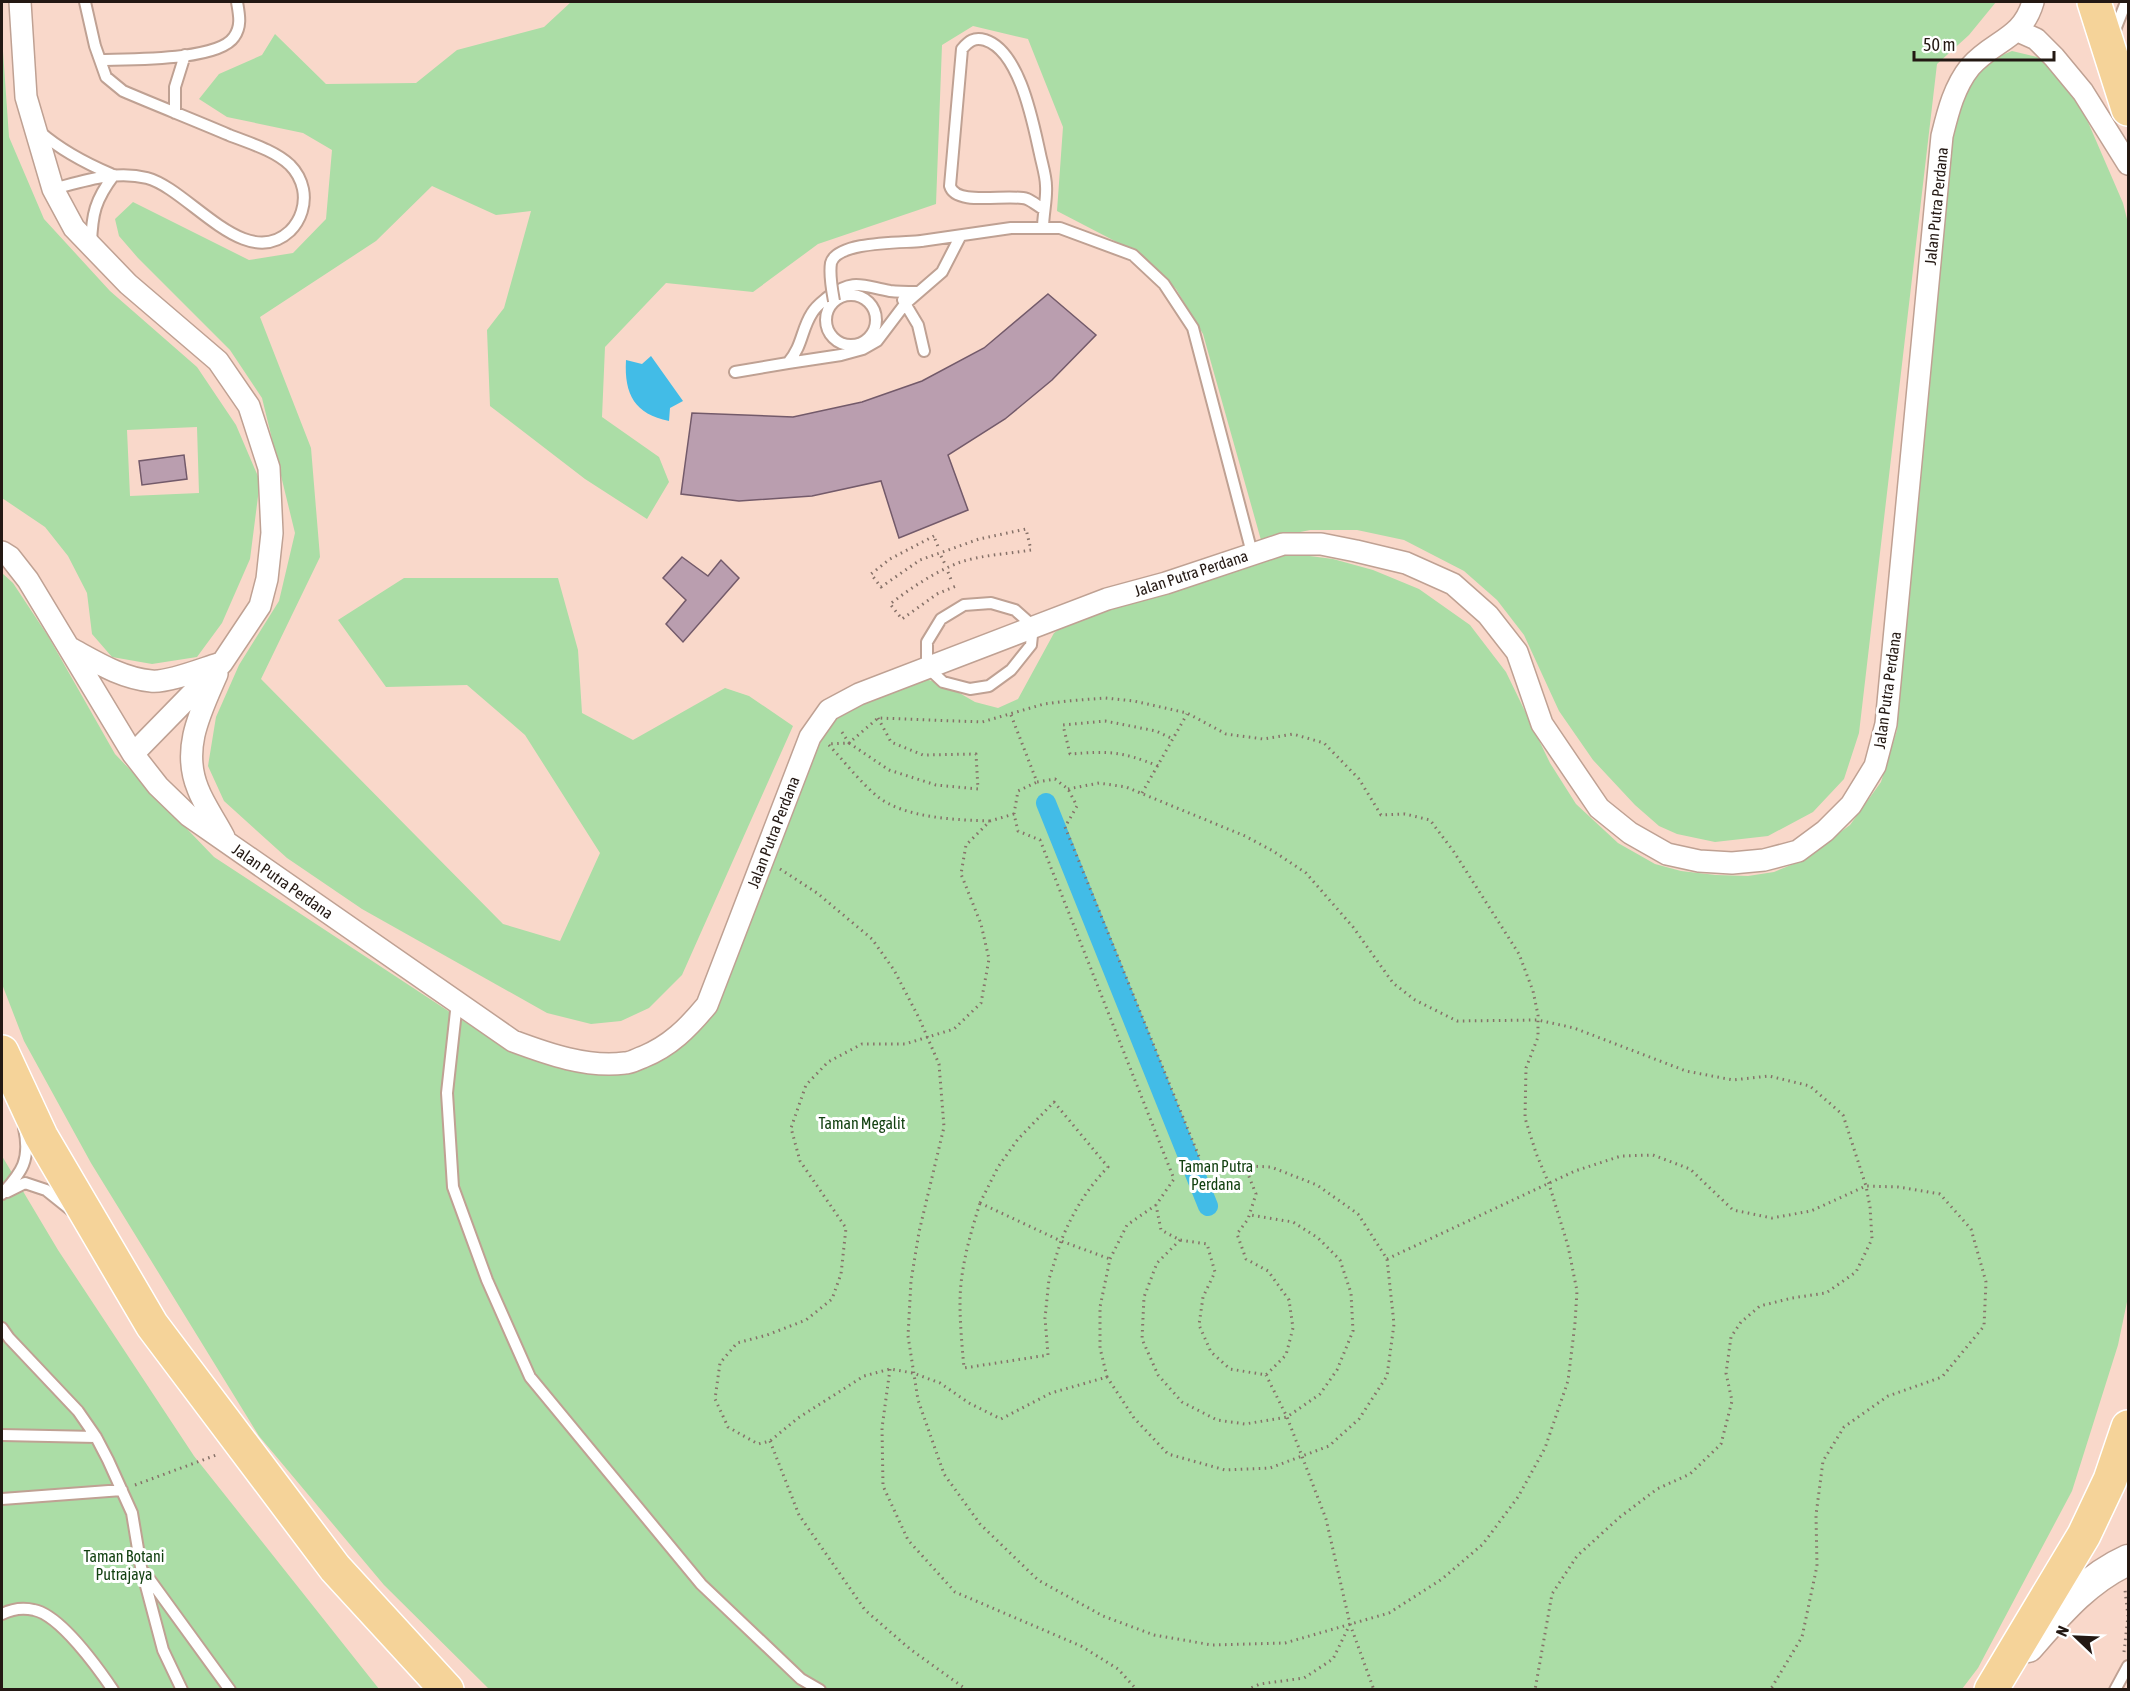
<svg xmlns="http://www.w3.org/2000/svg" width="2130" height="1691" viewBox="0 0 2130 1691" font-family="'Asap Condensed',sans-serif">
<rect width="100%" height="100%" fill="#f9d8ca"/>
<path fill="#abdda6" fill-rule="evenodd" d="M571,2H1996L1969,35L1937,64L1859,733L1844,779L1813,812L1768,836L1715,842L1677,834L1659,826L1635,805L1593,760L1559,711L1524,635L1497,600L1464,571L1404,540L1357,530H1310L1261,540L1203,334L1176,289L1134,251L1057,211L1063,127L1028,39L973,26L942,45L936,204L818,244L753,292L666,283L605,347L602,417L659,457L669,482L647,519L585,479L490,406L487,330L504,308L531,211L496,215L432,186L376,241L260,317L311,448L320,557L261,679L503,924L560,941L600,853L525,735L467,685L386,687L338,620L404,578H558L578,650L582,713L633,740L725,688L749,696L793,726L682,975L649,1008L621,1021L591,1024L547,1013L362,909L287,858L224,801L208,766L216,717L239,665L279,601L295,533L262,398L230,350L138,258L119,236L115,219L133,202L249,260L293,253L326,219L332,150L303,133L227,117L199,99L219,74L262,55L275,34L326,84L416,83L457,50L544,27Z
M2,37L9,137L44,219L110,291L197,367L236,425L260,481L250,559L222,623L197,657L152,664L112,657L92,634L87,593L68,556L45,527L2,498ZM197,427L199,493L130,496L127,430Z
M2012,51L2037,57L2056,73L2078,99L2123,203L2128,223V1297L2118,1345L2072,1491L1978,1668L1962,1689H489L384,1585L259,1436L91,1163L24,1041L2,984V573L13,583L48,636L115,754L214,857L500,1045L568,1070L606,1072L677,1045L821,730L840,713L909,679L929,680L949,687L975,702L998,708L1018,699L1054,633L1078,616L1256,562L1294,554L1333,559L1373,570L1419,589L1470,625L1506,672L1550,763L1576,804L1618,843L1655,864L1681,871L1716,875L1748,876L1774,872L1801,861L1850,825L1881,782L1897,730L1941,180L1948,134L1970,76L1993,59Z
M2,1156L58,1250L194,1456L379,1689H2Z"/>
<path fill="#42bce7" d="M651,356L683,401L670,408L669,421C635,414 624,395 626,360L642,364Z"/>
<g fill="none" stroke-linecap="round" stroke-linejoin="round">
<path stroke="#42bce7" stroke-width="20" d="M1046,803L1208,1206"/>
</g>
<path fill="#ba9eaf" stroke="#735a6a" stroke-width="1.5" d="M1048,294L1096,335L1052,380L1005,419L948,455L968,510L899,538L881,481L812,496L739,501L681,494L692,413L793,417L862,402L922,381L984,348Z
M184,455L187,479L142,485L139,461Z
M682,557L708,576L721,560L739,578L683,642L666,624L686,600L663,578Z"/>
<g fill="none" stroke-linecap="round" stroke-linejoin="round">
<g stroke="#bfa193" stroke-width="14">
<path id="lane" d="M2113,35L2126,2
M100,60C129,59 218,61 234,37C242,26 239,14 237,2
M175,113V87L185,55
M40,132C62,151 85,163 111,174
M53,189C84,181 115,170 147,178C189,189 245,273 290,231C301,220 306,204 303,189C301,180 297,172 290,165C274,150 249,143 229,135C194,120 158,106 123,91L106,77L95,46L85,2
M1043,228C1043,214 1047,199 1046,186C1046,176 1042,164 1040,154C1033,123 1020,51 985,40C974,37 969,41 962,49L950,186C956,207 1009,193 1027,199C1032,201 1038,206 1043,209
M921,241L1011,228H1060L1133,255L1164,284L1193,328L1252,553
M91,244C92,214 95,200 114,175
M917,292C908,292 899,292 890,291C862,286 854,278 828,297C822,302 816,306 812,313C801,330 803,345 788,363L841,355L863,349L877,341L905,304L942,272L960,237
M826 320a25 25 0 1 1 50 0a25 25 0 1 1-50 0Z
M903,300L918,325L924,351
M735,372L788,363
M991,603L1015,610L1033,626L1031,645L1011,670L989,686L970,689L943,682L927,667V642L941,619L964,605Z
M457,1002L447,1093L453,1187L487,1280L530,1377L701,1584L801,1679L820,1690
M7,1192L25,1183L46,1190L71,1210
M2,1194C22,1172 31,1160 24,1128
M2,1328L9,1338L78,1411L96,1437L108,1460L132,1513L141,1567L163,1650L182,1690
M2,1435L96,1437
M2,1499L122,1490
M145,1573L230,1690
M2,1614C12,1609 22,1607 34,1610C60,1615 98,1668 113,1690
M2115,1690L2128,1666"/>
</g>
<g stroke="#bfa193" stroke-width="24">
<path id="street" d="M20,2L26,97L53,189L74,228L128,284L218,361L249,406L269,468L272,533L267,579L260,606L222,663L133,754
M2018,31L2036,39L2054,57L2083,92L2128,164
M2,552L10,557L28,580L133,754L158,786L189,816L513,1041C548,1054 587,1068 625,1063C631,1063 637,1059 643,1057C670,1046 688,1028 707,1005L810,737L829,710L859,694L1107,599L1166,583L1283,544H1321L1356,551L1406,563L1453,584L1488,615L1517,652L1542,724L1599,808L1630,833L1667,854L1699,861L1732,863L1764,860L1798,851L1825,831L1851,805L1875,766L1886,724L1942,136C1948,112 1954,87 1970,67C1993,40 2022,40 2033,2
M70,648C96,662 121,678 151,681C167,683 202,669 218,664
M217,674C201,711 181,748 198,789C204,805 216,821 224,837"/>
</g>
<g stroke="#bfa193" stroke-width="33">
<path id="secondary" d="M2028,1647C2058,1613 2086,1579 2128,1560"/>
</g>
<g stroke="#fff" stroke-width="36">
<path id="primary" d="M2094,2L2128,109
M2,1052L41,1136L152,1325L335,1568L447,1690
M1991,1690L2084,1535L2110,1480L2128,1427"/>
</g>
<path stroke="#867168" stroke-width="3" stroke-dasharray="1.5 4.5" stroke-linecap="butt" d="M934,536L890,559L871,574L881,587L920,560L979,539L1026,529L1031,550C1007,554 980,555 958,563C933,573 911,588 890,604L902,619L937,594L956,586
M935,539L939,549
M941,556L946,566
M948,572L952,582
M1011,715L1037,782L1055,779L1068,789L1077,806L1065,827L1202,1164L1228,1165L1248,1174L1256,1194L1248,1219L1237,1234L1246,1259L1268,1271L1289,1300L1293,1328L1286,1355L1266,1375L1230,1369L1211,1352L1199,1325L1203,1297L1215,1272L1207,1244L1180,1240L1161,1230L1156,1205L1174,1179L1040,840L1018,831L1014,814L1018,791L1037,782
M878,718L891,742L923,755L976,754L978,789L936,785L889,770L849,743L828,744C844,761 859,781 877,796C903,818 957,820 990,821
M1158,766C1121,751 1109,751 1070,754L1063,725L1105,721L1156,731L1173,739
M1068,789L1099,783L1126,787L1245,836L1273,851L1306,873L1353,927L1393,983L1415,1000L1457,1021L1538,1020L1574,1028L1686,1071L1733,1080L1769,1076L1810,1086L1843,1115L1866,1186L1870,1207L1872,1239L1856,1272L1826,1293L1792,1298L1760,1306L1741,1322L1731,1337L1726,1373L1732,1401L1721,1444L1690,1474L1657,1489L1620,1517L1577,1556L1552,1594L1535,1690
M1142,793L1187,714
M1014,814L990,821L966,845L961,874L981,924L989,959L981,1003L954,1029L905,1044H862L828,1062L806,1085L791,1128L800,1161L846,1228L841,1274L832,1299L806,1320L767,1335L737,1343L720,1363L715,1399L728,1427L758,1444L770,1441L798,1418L864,1376L890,1369L913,1373L940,1383L969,1403L1001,1419L1051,1393L1107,1377L1134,1418L1168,1454L1225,1470L1270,1468L1329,1446L1359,1419L1387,1376L1394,1324L1387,1259L1358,1214L1317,1185L1271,1167L1228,1165
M780,869L817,893L872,939L894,970L919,1018L939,1064L944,1127L919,1232L911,1281L908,1336L918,1400L944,1474L980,1524L1038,1580L1103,1616L1154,1635L1212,1645L1285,1643L1389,1613L1442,1579L1483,1544L1518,1497L1545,1448L1568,1381L1575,1323L1577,1291L1568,1246L1549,1184L1536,1153L1525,1118L1526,1068L1538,1037V1015L1533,991L1519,954L1454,852L1430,820L1405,814L1381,815L1359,779L1324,743L1293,734L1263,739L1226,734L1187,713L1134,701L1105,698L1067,701L1044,704L982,722L878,718L849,743L840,729
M980,1203L1061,1241L1049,1279L1045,1318L1048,1355L964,1368C962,1346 960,1324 960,1303C960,1269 970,1235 980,1203Z
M980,1203L998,1167L1018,1139L1054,1102L1108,1167C1086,1190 1073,1212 1061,1241L1110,1259
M1180,1240L1157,1263L1144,1297L1142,1339L1158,1375L1182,1402L1217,1420L1245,1424L1287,1417L1320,1394L1337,1370L1353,1331L1351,1293L1340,1260L1318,1238L1293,1222L1250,1215
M1387,1259L1575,1171L1621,1156L1653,1155L1690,1169L1733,1210L1772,1218L1811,1211L1866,1186L1898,1187L1940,1194L1971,1229L1986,1282L1984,1326L1942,1377L1888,1396L1844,1427L1823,1461L1816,1515L1817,1566L1802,1637L1772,1687L1768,1690
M890,1369L882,1428L883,1486L908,1540L955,1592L1081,1646L1118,1669L1137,1690
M1107,1377L1100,1348V1307L1110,1259L1127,1225L1156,1205
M770,1441L799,1515L865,1610L910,1649L967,1690
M135,1485L219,1454
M1350,1624L1374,1690
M2124,1652L2128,1616L2125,1590
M1246,1690L1260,1684L1304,1678L1333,1659L1350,1624L1326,1519L1287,1417L1266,1375"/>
<use href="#lane" stroke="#fff" stroke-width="10"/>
<use href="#street" stroke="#fff" stroke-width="21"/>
<use href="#secondary" stroke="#fff" stroke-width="30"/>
<use href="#primary" stroke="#f5d399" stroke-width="33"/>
<g stroke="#bfa193" stroke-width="14" stroke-linecap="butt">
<path id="lane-bridge" d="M834,301C832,290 829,275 831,263C837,241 902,243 921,241"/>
</g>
<use href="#lane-bridge" stroke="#fff" stroke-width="10"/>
</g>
<g text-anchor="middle" stroke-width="6" stroke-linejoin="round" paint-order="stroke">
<g font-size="16" fill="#231813" stroke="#fff">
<text transform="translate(1936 206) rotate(-84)" y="6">Jalan Putra Perdana</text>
<text transform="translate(1191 573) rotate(-18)" y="6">Jalan Putra Perdana</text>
<text transform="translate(1887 690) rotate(-82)" y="6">Jalan Putra Perdana</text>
<text transform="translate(773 832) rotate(-69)" y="6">Jalan Putra Perdana</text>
<text transform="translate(283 881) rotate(35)" y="6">Jalan Putra Perdana</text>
</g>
<g font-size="16" fill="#134111" stroke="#fff">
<text x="862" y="1129">Taman Megalit</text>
<text x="1216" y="1172">Taman Putra<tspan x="1216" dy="18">Perdana</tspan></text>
<text x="124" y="1562">Taman Botani<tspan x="124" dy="18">Putrajaya</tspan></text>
</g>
</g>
<rect width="2130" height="1691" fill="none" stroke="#231813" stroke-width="6"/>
<g transform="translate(2076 1637) rotate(293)" stroke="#ffffff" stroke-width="4.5" paint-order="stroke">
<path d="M0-4.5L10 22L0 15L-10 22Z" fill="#231813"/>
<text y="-9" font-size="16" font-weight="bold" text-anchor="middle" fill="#231813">N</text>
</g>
<path d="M1914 51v9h140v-9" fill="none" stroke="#231813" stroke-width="3"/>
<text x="1923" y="51" font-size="18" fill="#231813" stroke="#ffffff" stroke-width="4.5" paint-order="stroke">50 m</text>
</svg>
